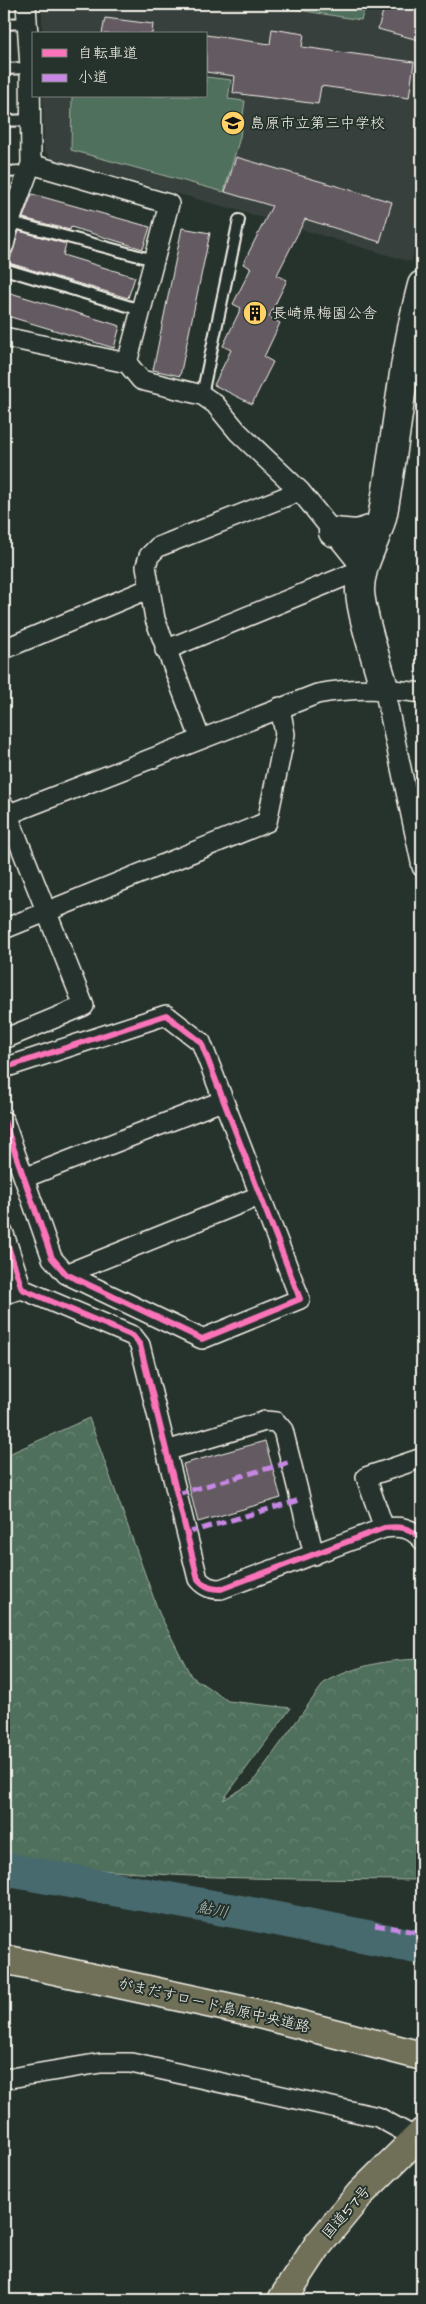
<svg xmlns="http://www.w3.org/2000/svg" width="426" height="2304" viewBox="0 0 426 2304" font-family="'Architects Daughter','Klee One',sans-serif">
<defs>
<pattern id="forest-crowns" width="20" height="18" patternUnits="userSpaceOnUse" patternTransform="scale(1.25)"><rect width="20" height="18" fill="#4f705b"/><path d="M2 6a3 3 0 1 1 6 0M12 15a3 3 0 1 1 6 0" fill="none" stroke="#698573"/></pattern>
</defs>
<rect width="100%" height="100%" fill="#26332d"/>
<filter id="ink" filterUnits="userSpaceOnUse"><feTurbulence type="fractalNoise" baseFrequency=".02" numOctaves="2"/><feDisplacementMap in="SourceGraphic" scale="10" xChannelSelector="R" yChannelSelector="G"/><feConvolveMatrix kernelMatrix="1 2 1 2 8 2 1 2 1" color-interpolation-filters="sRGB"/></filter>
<g filter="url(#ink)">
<path fill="#383f3d" d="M42,4H422V222L411,262L233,209L52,159L44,150L43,96H206V34H42Z"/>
<path fill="#4f705b" stroke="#a2b0a2" d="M261,4H366L361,20Z
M206,77L231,80L228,99L245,101L240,137L224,192L71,150L72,96H206Z"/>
<path fill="url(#forest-crowns)" stroke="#a2b0a2" d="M89,1418L159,1613L191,1676L228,1701L291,1708L223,1800L252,1783L324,1683C356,1665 386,1660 422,1659V1880C283,1879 142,1880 4,1858V1463L11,1453Z"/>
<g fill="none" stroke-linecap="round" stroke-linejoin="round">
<path stroke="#476a6e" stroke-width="34" d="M4,1869L262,1916L422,1948"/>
</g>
<path fill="#635a62" stroke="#f4f1e8" d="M385,4H422V41L378,29Z
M105,18L153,24L152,34H102Z
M272,29L304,34L302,47L414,62L409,98L321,86L318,104L233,93L235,76L206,72V35L270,44Z
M236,157L392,202L380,242L305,219L277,275L287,280L269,317L280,323L264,357L273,362L252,404L214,385L231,350L223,346L241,308L233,304L251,268L243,264L272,206L225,192Z
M32,194L150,227L143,249L71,227L70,230L23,218Z
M182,228L210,233L180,376L153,370Z
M19,231L66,244L63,255L135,277L128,298L9,263Z
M4,291L120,326L114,348L4,315Z
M265,1441L281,1498L198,1522L183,1464Z"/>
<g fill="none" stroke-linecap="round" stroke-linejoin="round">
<g stroke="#f4f1e8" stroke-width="14">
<path id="lane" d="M4,24L27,23
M4,69L30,68
M4,121L31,120
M4,172L29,171
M7,221L154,260
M4,269L141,310
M202,395L239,220"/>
</g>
<g stroke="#f4f1e8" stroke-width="22">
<path id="street" d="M31,164L169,204L127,363
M4,245L10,221L31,164L30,68L26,4
M4,337L127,363L141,380L202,395L215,404L238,432L300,491L363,569L165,650
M4,649L148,589
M384,688L422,867
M200,738L155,619L146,566L149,556L158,547L300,491
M4,805L84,1006L4,1039
M4,816L317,694C353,687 386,688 422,693
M4,929L267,822L285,734L280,707
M4,1068L166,1015L201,1042L300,1299L202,1339L66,1274L52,1258L4,1121
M24,1178L222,1101
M4,1234L22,1289L133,1336L140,1345L198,1579C205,1587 211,1589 221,1589L384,1528C400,1526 411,1527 422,1540
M66,1274L259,1196
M4,1294L22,1289
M166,1451L265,1421L276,1422L283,1430L314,1555
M384,1528L366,1477L422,1458
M4,2079L101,2063H131L378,2117L416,2138"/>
</g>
<g stroke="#f4f1e8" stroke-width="31">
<path id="secondary" d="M333,532L357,534L379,527
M384,688C377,660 362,619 360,592C359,564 378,540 383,513C397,437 402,360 422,285"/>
</g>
<g stroke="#f4f1e8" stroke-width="31">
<path id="highway" d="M4,1959L259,2014L422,2056
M282,2300L318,2245L360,2194L422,2133"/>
</g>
<use href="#lane" stroke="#26332d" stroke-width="10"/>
<use href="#street" stroke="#26332d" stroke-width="19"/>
<use href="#secondary" stroke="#26332d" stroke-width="28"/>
<use href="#highway" stroke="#706f59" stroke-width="28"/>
<path stroke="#c787e3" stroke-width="5" stroke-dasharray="10 5" stroke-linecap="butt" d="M177,1494L291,1462
M187,1533L300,1500
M375,1925L422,1933"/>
<g stroke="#26332d" stroke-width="9">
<path id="cycleway" d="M4,1068L166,1015L201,1042L300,1299L202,1339L66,1274L52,1258L4,1121
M4,1234L22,1289L133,1336L140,1345L198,1579C205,1587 211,1589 221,1589L384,1528C400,1526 411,1527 422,1540"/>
</g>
<use href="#cycleway" stroke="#fb73b8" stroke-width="6"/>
</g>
</g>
<defs>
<g id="school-disc" transform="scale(1.25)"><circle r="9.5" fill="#ffd166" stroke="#26332d"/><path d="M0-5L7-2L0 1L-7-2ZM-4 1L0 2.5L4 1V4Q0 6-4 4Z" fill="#111"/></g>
<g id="building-disc" transform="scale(1.25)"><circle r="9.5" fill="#ffd166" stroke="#26332d"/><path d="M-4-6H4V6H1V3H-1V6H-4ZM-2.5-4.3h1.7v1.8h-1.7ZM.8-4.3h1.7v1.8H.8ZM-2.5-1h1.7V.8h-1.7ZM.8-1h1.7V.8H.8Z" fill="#111"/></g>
</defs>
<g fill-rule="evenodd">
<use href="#school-disc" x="233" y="123"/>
<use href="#building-disc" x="255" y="313"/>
</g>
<g text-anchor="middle" stroke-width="4" stroke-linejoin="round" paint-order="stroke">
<g font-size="15" fill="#f4f1e8" stroke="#26332d" text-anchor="start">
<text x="250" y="128">島原市立第三中学校</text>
<text x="272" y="318">長崎県梅園公舎</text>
</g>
<g font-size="15" fill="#f4f1e8" stroke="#26332d">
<text transform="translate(214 2005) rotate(13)" y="5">がまだすロード;島原中央道路</text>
<text transform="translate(346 2212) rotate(-49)" y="5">国道57号</text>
</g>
<g font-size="16" font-style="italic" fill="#afbbb7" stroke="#26332d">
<text transform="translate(213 1909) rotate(11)" y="6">鮎川</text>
</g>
</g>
<rect width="426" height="2304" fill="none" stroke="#26332d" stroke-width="20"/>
<rect x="10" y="10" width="406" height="2284" fill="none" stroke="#f4f1e8" stroke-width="2" filter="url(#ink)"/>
<rect x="32" y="32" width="175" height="65" fill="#26332d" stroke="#787f78"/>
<rect x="42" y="49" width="25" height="8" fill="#fb73b8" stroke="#787f78"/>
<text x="78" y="58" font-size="15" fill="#f4f1e8">自転車道</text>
<rect x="42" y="74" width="25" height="8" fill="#c787e3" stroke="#787f78"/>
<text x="78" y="82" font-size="15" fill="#f4f1e8">小道</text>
</svg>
